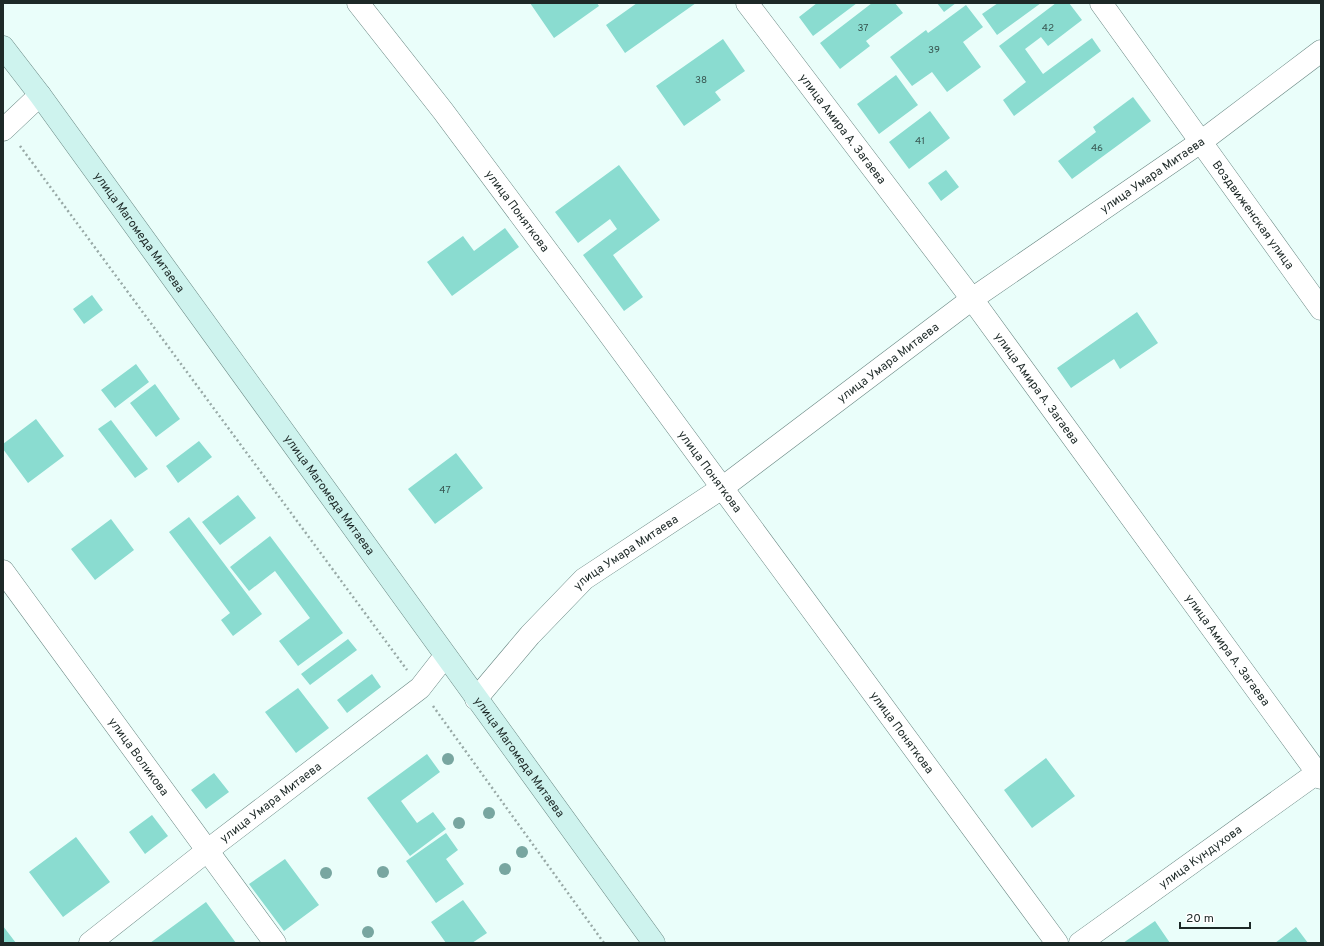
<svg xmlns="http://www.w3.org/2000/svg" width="1324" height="946" viewBox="0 0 1324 946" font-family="Overpass,sans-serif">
<rect width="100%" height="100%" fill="#eafefa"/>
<path fill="#8adcd0" d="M530,3H597L599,6L554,38Z
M637,3H696L625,53L606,25Z
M817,3H857L813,36L799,17Z
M872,3H895L903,13L866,41L870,46L840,69L820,43Z
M937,3H956L944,12Z
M998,3H1041L997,35L982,14Z
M1056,3H1069L1082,20L1048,46L1041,37L1025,49L1043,74L1092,38L1101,51L1014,116L1003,100L1026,82L999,46Z
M966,5L983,27L963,42L981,67L947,92L932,72L912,86L890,57L926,30L928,33Z
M723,39L745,71L715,92L721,100L684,126L656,86Z
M896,75L918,105L879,134L857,104Z
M1133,97L1151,121L1072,179L1058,161L1096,132L1093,127Z
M930,111L950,138L909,169L889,142Z
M619,165L660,220L613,255L643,297L624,311L583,255L617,229L610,219L578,243L555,212Z
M946,170L959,187L941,201L928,183Z
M505,228L519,247L452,296L427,262L463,236L474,251Z
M92,295L103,310L84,324L73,309Z
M1137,312L1158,343L1120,369L1114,359L1071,388L1057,368Z
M136,364L149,382L115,408L101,390Z
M155,384L180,419L156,437L130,403Z
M36,419L64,456L28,483L3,449V444Z
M111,420L148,469L135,478L98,429Z
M199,441L212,457L178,483L166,466Z
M456,453L483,488L435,524L408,489Z
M238,495L256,518L220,545L202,522Z
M189,517L262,614L233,636L221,620L230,613L169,532Z
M111,519L134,550L95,580L71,549Z
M270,536L343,633L298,666L279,641L310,618L275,571L249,591L230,567Z
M348,639L357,650L310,685L301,674Z
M372,674L381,687L347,713L337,700Z
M298,688L329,728L296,753L265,712Z
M427,754L440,772L401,801L417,823L433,812L446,829L410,856L367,798Z
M1046,758L1075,796L1032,828L1004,790Z
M214,773L229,792L206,809L191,790Z
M152,815L168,836L145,854L129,832Z
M446,833L458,850L446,859L464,884L436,903L406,861Z
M76,837L110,882L63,917L29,872Z
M285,859L319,905L284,931L249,884Z
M463,900L487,933L472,943H446L431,922Z
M206,902L236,943H150Z
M1155,921L1170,943H1123Z
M3,926L16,943H3Z
M1296,927L1308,943H1275Z"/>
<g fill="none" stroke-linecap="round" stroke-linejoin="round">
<g stroke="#698783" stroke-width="23">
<g id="street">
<path id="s1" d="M358,3L443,111L598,319L1057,943"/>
<path id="s2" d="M747,3L972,299L1321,778"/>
<path id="s3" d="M1101,3L1321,309"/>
<path d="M3,130L40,95"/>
<path id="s4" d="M3,571L275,943"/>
<path id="s5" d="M476,699L530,635L584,579L722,488L972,299L1202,141L1321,51"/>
<path id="s6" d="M90,943L208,850L420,688L445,656"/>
<path id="s7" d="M1080,943L1321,770"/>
</g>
</g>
<g stroke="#698783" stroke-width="23">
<g id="secondary">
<path id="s8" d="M3,47L40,95L654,943"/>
</g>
</g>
<path stroke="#98a9a6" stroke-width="2.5" stroke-dasharray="2 3" stroke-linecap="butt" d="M20,146L407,670
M433,706L604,943"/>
<use href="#street" stroke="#fff" stroke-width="22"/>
<use href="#secondary" stroke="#cef3ee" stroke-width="22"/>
</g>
<g fill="#78a6a0">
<circle cx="448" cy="759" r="6"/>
<circle cx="489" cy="813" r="6"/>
<circle cx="459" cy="823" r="6"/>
<circle cx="522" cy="852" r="6"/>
<circle cx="505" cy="869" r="6"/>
<circle cx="383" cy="872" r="6"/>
<circle cx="326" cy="873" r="6"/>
<circle cx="368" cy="932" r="6"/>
</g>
<g text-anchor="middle" stroke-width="3.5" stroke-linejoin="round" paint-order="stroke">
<g font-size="10" fill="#385651">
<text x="863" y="31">37</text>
<text x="1048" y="31">42</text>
<text x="934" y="53">39</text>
<text x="701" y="83">38</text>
<text x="920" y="144">41</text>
<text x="1097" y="151">46</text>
<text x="445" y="493">47</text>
</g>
<g font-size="12" fill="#1d2927" stroke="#fff">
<text dy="4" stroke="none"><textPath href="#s2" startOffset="158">улица Амира А. Загаева</textPath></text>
<text dy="4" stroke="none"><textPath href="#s5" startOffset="859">улица Умара Митаева</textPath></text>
<text dy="4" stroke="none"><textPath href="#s1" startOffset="262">улица Поняткова</textPath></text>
<text dy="4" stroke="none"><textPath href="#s3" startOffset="261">Воздвиженская улица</textPath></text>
<text dy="4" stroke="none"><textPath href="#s8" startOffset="230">улица Магомеда Митаева</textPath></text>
<text dy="4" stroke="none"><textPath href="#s5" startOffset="535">улица Умара Митаева</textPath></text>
<text dy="4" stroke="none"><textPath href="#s2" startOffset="482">улица Амира А. Загаева</textPath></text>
<text dy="4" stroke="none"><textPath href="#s1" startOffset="586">улица Поняткова</textPath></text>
<text dy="4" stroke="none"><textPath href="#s8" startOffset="554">улица Магомеда Митаева</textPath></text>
<text dy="4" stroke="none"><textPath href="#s5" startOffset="211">улица Умара Митаева</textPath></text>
<text dy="4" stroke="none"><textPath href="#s2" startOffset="806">улица Амира А. Загаева</textPath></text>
<text dy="4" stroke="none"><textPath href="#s1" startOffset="910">улица Поняткова</textPath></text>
<text dy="4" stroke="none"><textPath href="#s4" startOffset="230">улица Воликова</textPath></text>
<text dy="4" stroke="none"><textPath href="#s8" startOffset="878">улица Магомеда Митаева</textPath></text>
<text dy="4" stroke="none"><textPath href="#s6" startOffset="229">улица Умара Митаева</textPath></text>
<text dy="4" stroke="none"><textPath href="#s7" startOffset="148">улица Кундухова</textPath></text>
</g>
</g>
<rect width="1324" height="946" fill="none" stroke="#1d2927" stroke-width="8"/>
<path d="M1180 922v6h70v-6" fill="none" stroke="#1d2927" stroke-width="2"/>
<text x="1186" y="922" font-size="12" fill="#1d2927" stroke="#ffffff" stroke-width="3" paint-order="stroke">20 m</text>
</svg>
